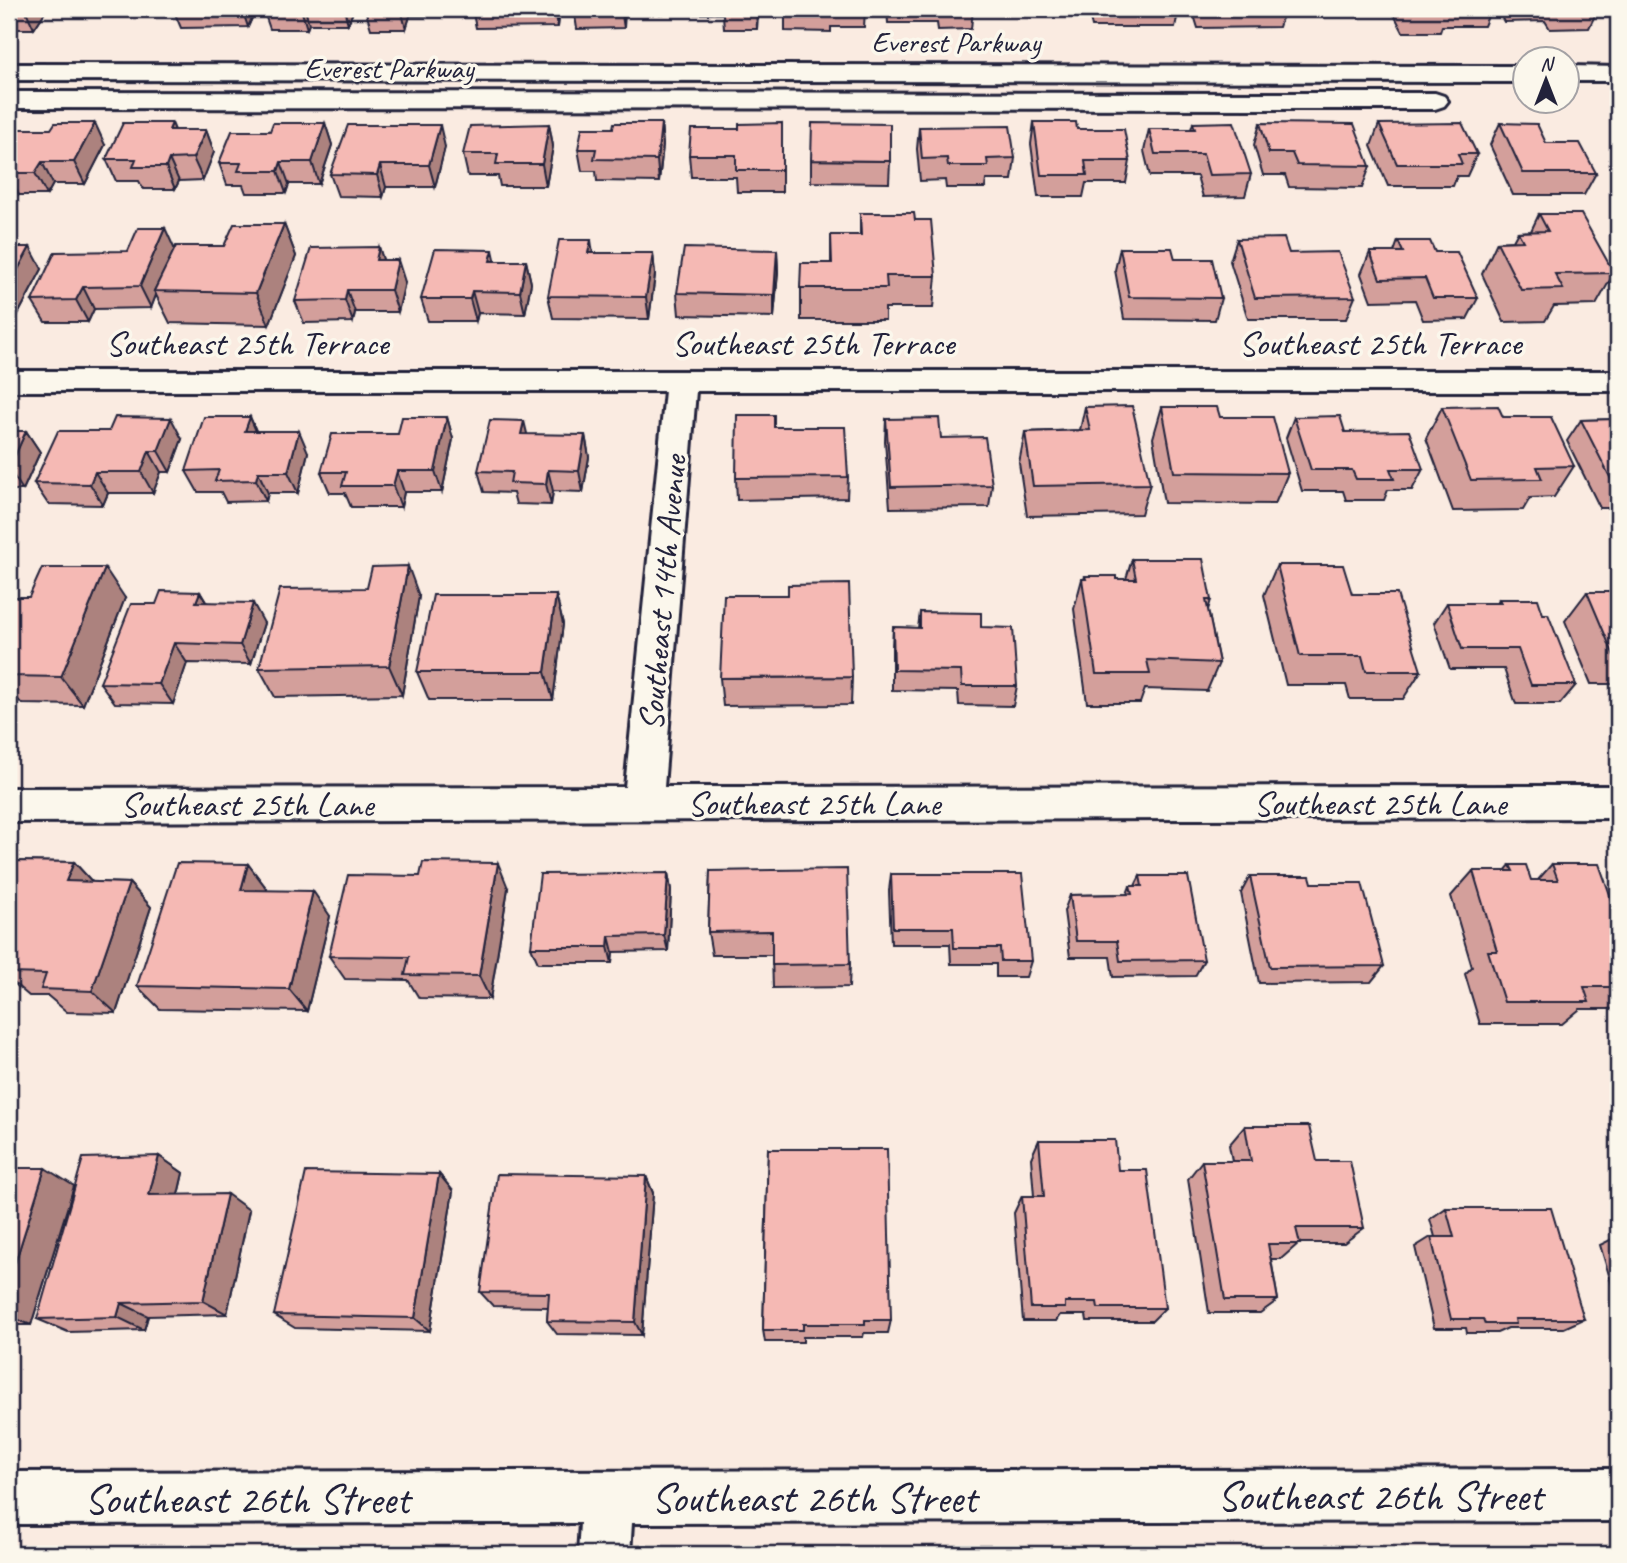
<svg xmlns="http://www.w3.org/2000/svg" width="1627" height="1563" viewBox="0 0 1627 1563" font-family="Caveat,sans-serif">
<rect width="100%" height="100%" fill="#faebe1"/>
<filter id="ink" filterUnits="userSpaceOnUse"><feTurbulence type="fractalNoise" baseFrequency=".0143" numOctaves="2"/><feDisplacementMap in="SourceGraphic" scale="14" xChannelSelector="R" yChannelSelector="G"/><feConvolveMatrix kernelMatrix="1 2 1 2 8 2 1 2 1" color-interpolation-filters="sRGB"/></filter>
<g filter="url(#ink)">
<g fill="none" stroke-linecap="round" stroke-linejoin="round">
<g stroke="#22223b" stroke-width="6">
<path id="minor" d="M9,371H1618V391H696L664,787L1618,786V818L9,822V788L625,787L665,391H9Z
M1618,1469V1521L632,1523L630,1554H578L580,1523L9,1524V1472Z"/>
</g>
<g stroke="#22223b" stroke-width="6">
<path id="tertiary" d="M9,64L1526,66V82L9,80Z
M1568,66L1618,67V81H1568Z
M9,92L1435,93L1444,96L1448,101L1444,106L1435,109L9,108Z"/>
</g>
<use href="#minor" fill="#fbf7ec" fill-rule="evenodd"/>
<use href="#tertiary" fill="#fbf7ec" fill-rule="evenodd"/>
</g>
<path fill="#d39f9b" stroke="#22223b" stroke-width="2" d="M9,9H47L34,29H9Z
M173,9H256L248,27L181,28Z
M263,9H354L348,24H309L307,29H270Z
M365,9H461L458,16H410L406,29H371Z
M472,9H560L558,27L476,28Z
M574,9H663V14H625L624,28L577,29Z
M689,9H758L757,29H724L723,14H690Z
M785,9H865L864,27H831V32L785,31Z
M887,9H973L971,29L938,30L937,23H888Z
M1088,9H1179L1175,27H1092Z
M1192,9H1285L1279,27L1198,28Z
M1391,9H1491L1484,26H1442L1440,32H1403Z
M1497,9H1598L1589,28L1550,29L1545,21L1504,22Z
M1034,122L1077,129L1130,161L1126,183H1086L1083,197H1038L1031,144Z
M325,123L332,145L319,184H289L286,193H246L243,185H227L219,163L270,131Z
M661,123L663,145L659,182L597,181L596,171H582L578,149L613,128Z
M782,123V192H737L736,177H691L689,155L739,129Z
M1193,123L1251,174L1245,196L1203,197L1197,176H1150L1144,151L1149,129H1191Z
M1260,123L1370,166L1362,188L1289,187L1285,175H1263L1254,145Z
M1500,123L1546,143L1596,173L1584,195H1513L1490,145Z
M549,124L553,146L546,186H500L498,176H468L463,154Z
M1379,124L1477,154L1467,176H1457L1453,186H1388L1371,146Z
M919,127L1015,158L1012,180H986L985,188H946L945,180L920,181L917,149Z
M9,129L105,145L85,184H53L47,195H19L14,185H9Z
M175,130H206L214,152L203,180L179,181L175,189H143L139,181H116L106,159Z
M445,147L435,187H386L383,197L338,196L330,174Z
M811,160L890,161L889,183L811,182Z
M860,213L915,220L936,276L933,308H885V320H801V263H831V235H860Z
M1539,214L1612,268L1618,256V294L1610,280L1596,305L1554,306L1545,321L1504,322L1482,274L1497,242L1513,241L1518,232L1531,231Z
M284,224L296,256L269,325L170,323L156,295L151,308L94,309L88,322H45L32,301L174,249L224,246Z
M1237,239L1355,297L1346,319H1248L1230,261Z
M1398,241L1435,252L1478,298L1467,319L1423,320L1415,300L1371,301L1361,274L1370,252H1394Z
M9,247L42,269L14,322H9Z
M379,247L383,260L405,282L398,312H355L353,322L304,323L295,301Z
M1120,248L1221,298L1215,320L1124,319L1115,270Z
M777,250L778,272L774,317L679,315L677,293Z
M593,253H653L655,275L649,319L553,318L548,296Z
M496,261H526L531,283L525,314L478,313L476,321H428L421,299Z
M1085,407L1150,484L1141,514L1027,516L1019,463L1025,432L1080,430Z
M1162,407L1220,417L1288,473L1275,504L1164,503L1153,438Z
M1442,407L1503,417L1574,466L1554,497L1530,498L1523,510L1453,511L1426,438Z
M250,417L256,431L308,452L298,493H268L266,501L226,502L221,492H198L186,471Z
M447,417L453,439L442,492H404L401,507H351L345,493H330L321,472L398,434Z
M1294,417L1345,432L1423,469L1412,490H1388L1384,500H1346L1343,491H1302L1286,438Z
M886,419L941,438L992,485L989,507L890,508L885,441Z
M1618,419V508H1600L1567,441L1581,420Z
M774,427L848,477L847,498L737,500L736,478Z
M9,431H26L40,452L23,490H9Z
M527,435H585L589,457L583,492L553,491L551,505L516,504L513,493L484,492L478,471Z
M182,439L170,472H161L153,493H108L103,505L48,504L34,483Z
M1132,559L1211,600L1208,610L1219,663L1207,691L1145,689L1140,703H1087L1074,609L1082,579H1084L1085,576L1116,579H1126Z
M1277,565L1352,594L1421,671L1403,699H1350L1346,685H1286L1264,595Z
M200,592L206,602L264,623L251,664L187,663L173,704L115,703L100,683L156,604Z
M1587,592H1618V684H1591L1565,621Z
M556,595L563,624L553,700H429L417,672Z
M419,596L402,695L275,697L259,668Z
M9,597L125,598L83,705L22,704L11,692H9Z
M1499,599L1543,614L1576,685L1560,704H1516L1504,669H1450L1434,623L1447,603H1497Z
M920,612L981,627L1017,686L1013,706L959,705L958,691L892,690V647L893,627L918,628Z
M852,677L851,705L723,706L720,678Z
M9,861L74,862L92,882L129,883L151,907L116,1013L67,1012L48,996H29L9,979Z
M248,864L267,889L266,890L330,916L307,1011L160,1009L137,986Z
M1552,864L1618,917V1008L1616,1009H1580L1562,1024H1480L1465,974L1472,967L1451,896L1473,871H1505L1510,865L1531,880H1538Z
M710,871L850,964L849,987L773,988L772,955H712L708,932Z
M668,873L671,890L668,951L613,952L612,963H538L531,947Z
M891,874L1031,961L1026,977H996V964H951L950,944H891L889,891Z
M1140,876L1204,960L1195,976L1113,977L1110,957H1070L1064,911L1070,895L1127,894L1130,886H1135Z
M1250,876L1312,883L1384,966L1371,982L1259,983L1241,893Z
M508,888L490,999L419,998L408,980L345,979L329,956Z
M1245,1126L1317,1161L1364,1228L1344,1243H1299L1281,1259H1271L1278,1300L1260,1313H1209L1188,1179L1202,1161H1232L1229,1145Z
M1039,1140L1118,1170L1165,1308L1152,1321H1087L1086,1315H1060L1056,1321H1023L1014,1213L1022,1196H1034L1031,1158Z
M768,1149L891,1320L888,1333H864L863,1337H803V1342H765L763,1330Z
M159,1156L183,1173L178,1195L249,1210L227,1314L148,1316L144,1330L68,1332L37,1319Z
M9,1168L74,1186L31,1325H9Z
M439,1174L453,1191L430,1331L295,1328L274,1315Z
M646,1176L653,1193L642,1335L557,1334L547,1321L548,1307L493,1306L480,1292Z
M1446,1208L1584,1319L1564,1328H1508L1497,1333H1467L1466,1328H1434L1415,1247L1431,1237H1435L1430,1219Z
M1618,1236V1305L1600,1245Z"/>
<path fill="#ac827e" stroke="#22223b" stroke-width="2" d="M25,9H47L34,29Z
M242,9H256L248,27Z
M301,9H305L309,24L307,29Z
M344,9H354L348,24Z
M401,9H408L410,16L406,29Z
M555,9H560L558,27Z
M621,9H624V28Z
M756,9H758L757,29Z
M95,123L105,145L85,184L74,162Z
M172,123L181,145L169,130Z
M325,123L332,145L319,184L312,162Z
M661,123L663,145L659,182L657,160Z
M549,124L553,146L546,186L542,164Z
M440,125L445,147L435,187L429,165Z
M206,130L214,152L203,180L193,158Z
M169,159L179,181L175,189L166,167Z
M42,162L53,184L47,195L35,173Z
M281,162L289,184L286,193L278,171Z
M380,165L386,187L383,197L377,175Z
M284,224L296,256L269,325L256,293Z
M165,228L175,250L154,291L156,295L151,308L140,286Z
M591,240L594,262L588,253Z
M30,247L42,269L14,322L9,313V286Z
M379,247L386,269L376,260Z
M493,250L498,272L490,261Z
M777,250L778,272L774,317V295Z
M653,253L655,275L649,319L646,297Z
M398,260L405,282L398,312L391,290Z
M526,261L531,283L525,314L520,292Z
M83,287L94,309L88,322L76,300Z
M347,290L355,312L353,322L345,300Z
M472,291L478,313L476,321L470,299Z
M250,417L259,438L245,431Z
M447,417L453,439L442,492L435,471Z
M171,418L182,439L170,472L158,451Z
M524,421L529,442L521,434Z
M26,431L40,452L23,490L9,469Z
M299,431L308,452L298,493L288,472Z
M585,435L589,457L583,492L579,471Z
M149,451L161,472L153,493L141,472Z
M548,470L553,491L551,505L546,484Z
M397,471L404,492L401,507L393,486Z
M95,472L108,493L103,505L90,484Z
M258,472L268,493L266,501L256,480Z
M408,566L419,596L402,695L389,666Z
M105,568L125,598L83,705L61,677Z
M200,592L212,612L196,602Z
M556,595L563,624L553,700L545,672Z
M253,603L264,623L251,664L240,645Z
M174,643L187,663L173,704L159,684Z
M74,862L97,887L66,881Z
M498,863L508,888L490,999L479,976Z
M248,864L267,889L259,914L241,890Z
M668,873L671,890L668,951L664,935Z
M129,883L151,907L116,1013L92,991Z
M313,891L330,916L307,1011L289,989Z
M609,936L613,952L612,963L608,947Z
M159,1156L183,1173L174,1212L149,1195Z
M45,1168L74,1186L31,1325L9,1316V1282Z
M439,1174L453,1191L430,1331L415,1318Z
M646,1176L653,1193L642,1335L635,1322Z
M227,1194L249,1210L227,1314L203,1301Z
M121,1303L148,1316L144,1330L117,1317Z"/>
<path fill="#f5b9b4" stroke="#22223b" stroke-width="2" d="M785,9H831V10H785Z
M1410,9H1448L1449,10L1411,11Z
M1034,122H1076L1077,129H1124L1130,161H1085L1087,175H1041Z
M1234,122L1251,174L1209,175L1203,154H1155L1149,129H1195L1193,123Z
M55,123H95L74,162H42L35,173H9V170L12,163H9V129H51Z
M123,123H172L169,130H206L193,158L169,159L166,167H133L136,159H106Z
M273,123H325L312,162H281L278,171H238L241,163H219L232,131H270Z
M614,123H661L657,160L594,159L596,149H578L582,128H613Z
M782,123V170H736V155H689L691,129H739V124Z
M812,123L890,124V161L811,160Z
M1260,123L1354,124L1370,166L1297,165L1292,153H1269Z
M1462,123L1477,154H1458L1462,164H1397L1379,124Z
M1500,123L1537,124L1546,143H1580L1596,173H1523Z
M549,124L542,164H496L498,154H463L470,126Z
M348,125H440L429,165H380L377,175L330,174Z
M1010,126L1015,158L987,159L988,166H948L947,158L922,159L919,127Z
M860,213H914L915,220H931L936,276H886L887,288H800L801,263H832L831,235H861Z
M1539,214H1581L1614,273L1555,274L1563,289L1521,290L1497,242L1523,241L1518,232L1548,231Z
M234,224H284L256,293L154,291L176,246H224Z
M138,228H165L140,286L83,287L76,300L32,301L55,252L128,251Z
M1284,238L1289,253L1338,252L1355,297L1255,298L1237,239Z
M559,240H591L588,253H653L646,297L548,296Z
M1398,241H1430L1435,252H1457L1478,298H1433L1425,278L1380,279L1370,252H1403Z
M9,247H30L9,286Z
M379,247L376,260H398L391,290H347L345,300L295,301L311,248Z
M684,248L777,250L774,295L677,293Z
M1120,248H1172L1175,259H1212L1221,298L1129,297Z
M435,249L493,250L490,261H526L520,292L472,291L470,299H421Z
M1132,406L1150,484L1033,486L1025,432L1090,430L1085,407Z
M1498,406L1503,417H1551L1574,466L1537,467L1542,479L1471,480L1442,407Z
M1162,407H1217L1220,417H1273L1288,473L1174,472Z
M737,415H774V427H845L848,477L736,478Z
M1340,416L1345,432L1409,431L1423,469H1390L1394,479H1356L1352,470H1311L1294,417Z
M115,417L171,418L158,451H149L141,472H95L90,484L34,483L58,431H109Z
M204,417H250L245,431H299L288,472H258L256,480L215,481L219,470L186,471Z
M402,417H447L435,471H397L393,486H342L346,472H321L332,434H398Z
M939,418L941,438L985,437L992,485L891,487L886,419Z
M1618,419V487H1615L1581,420Z
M490,420L524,421L521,434L585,435L579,471L548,470L546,484L510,483L512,472L478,471Z
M9,431H26L9,469Z
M1132,559H1203L1211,600H1206L1219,663L1147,660L1150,674H1096L1082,579H1086L1085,576H1116V579H1136Z
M1277,565H1343L1352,594H1397L1421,671H1366L1362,656H1300Z
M408,566L389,666L259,668L280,589L367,588L372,567Z
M42,568H105L61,677L9,676V597H29Z
M849,584L852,677L720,678L724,595H788V585Z
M161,591L200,592L196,602L253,603L240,645L174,643L159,684L100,683L131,604H156Z
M1587,592H1618V656H1614Z
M433,595H556L545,672H417Z
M1499,599H1538L1543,614H1548L1576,685H1531L1518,649H1462L1447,603H1501Z
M920,612L981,613V627L1013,628L1017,686H962L961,671L894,670L893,627L920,628Z
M9,861L74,862L66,881L129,883L92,991L41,989L46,974L9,973Z
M423,862L498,863L479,976L405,975L409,957L329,956L348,875L420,876Z
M177,863L248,864L241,890L313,891L289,989L137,986Z
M1552,864H1599L1618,917V987H1584L1589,1002H1504L1488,951H1497L1473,871H1513L1510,865H1526L1531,880H1558Z
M847,869L850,964L772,965V931L708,932L710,871Z
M668,873L664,935L609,936L608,947H531L540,874Z
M891,874H1022L1031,961H1001L1000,948H954L953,928H893Z
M1140,876H1188L1204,960L1120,961L1117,941H1076L1070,895L1132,894L1130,886H1142Z
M1250,876H1310L1312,883H1362L1384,966L1270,967Z
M1245,1126H1309L1317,1161H1350L1364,1228H1296L1300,1244H1268L1278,1300H1225L1202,1161H1251Z
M1039,1140H1115L1118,1170H1147L1165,1308H1098L1097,1302H1065V1308H1031L1022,1196H1044Z
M768,1149H887L891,1320H865V1324H803V1330H763Z
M159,1156L149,1195L227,1194L203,1301L121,1303L117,1317L37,1319L83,1158Z
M9,1168H45L9,1282Z
M306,1172L439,1174L415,1318L274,1315Z
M497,1174L646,1176L635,1322L547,1321L549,1293L480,1292Z
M1446,1208H1551L1584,1319H1515L1516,1324H1485L1483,1319H1451L1431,1237H1454Z"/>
</g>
<g text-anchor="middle" stroke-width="7" stroke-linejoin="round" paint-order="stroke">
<g font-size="30" fill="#22223b" stroke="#fbf7ec">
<text x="956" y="52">Everest Parkway</text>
<text x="389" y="78">Everest Parkway</text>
</g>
<g font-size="35" fill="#22223b" stroke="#fbf7ec">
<text x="247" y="355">Southeast 25th Terrace</text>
<text x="813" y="355">Southeast 25th Terrace</text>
<text x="1380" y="355">Southeast 25th Terrace</text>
<text transform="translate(662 593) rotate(-85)" y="12">Southeast 14th Avenue</text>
<text x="814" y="815">Southeast 25th Lane</text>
<text x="1380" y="815">Southeast 25th Lane</text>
<text x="247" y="816">Southeast 25th Lane</text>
</g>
<g font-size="42" fill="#22223b" stroke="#fbf7ec">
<text x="1380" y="1510">Southeast 26th Street</text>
<text x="814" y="1512">Southeast 26th Street</text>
<text x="247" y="1513">Southeast 26th Street</text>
</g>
</g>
<rect width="1627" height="1563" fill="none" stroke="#fbf7ec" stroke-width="35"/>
<rect x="18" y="18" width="1592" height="1528" fill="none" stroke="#22223b" stroke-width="2.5" filter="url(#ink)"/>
<g transform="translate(1546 80)"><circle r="33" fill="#fbf7ec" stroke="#a4a2a5" stroke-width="2"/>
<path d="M0-5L12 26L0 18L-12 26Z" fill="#22223b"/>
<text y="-10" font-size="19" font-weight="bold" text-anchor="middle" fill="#22223b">N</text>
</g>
</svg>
